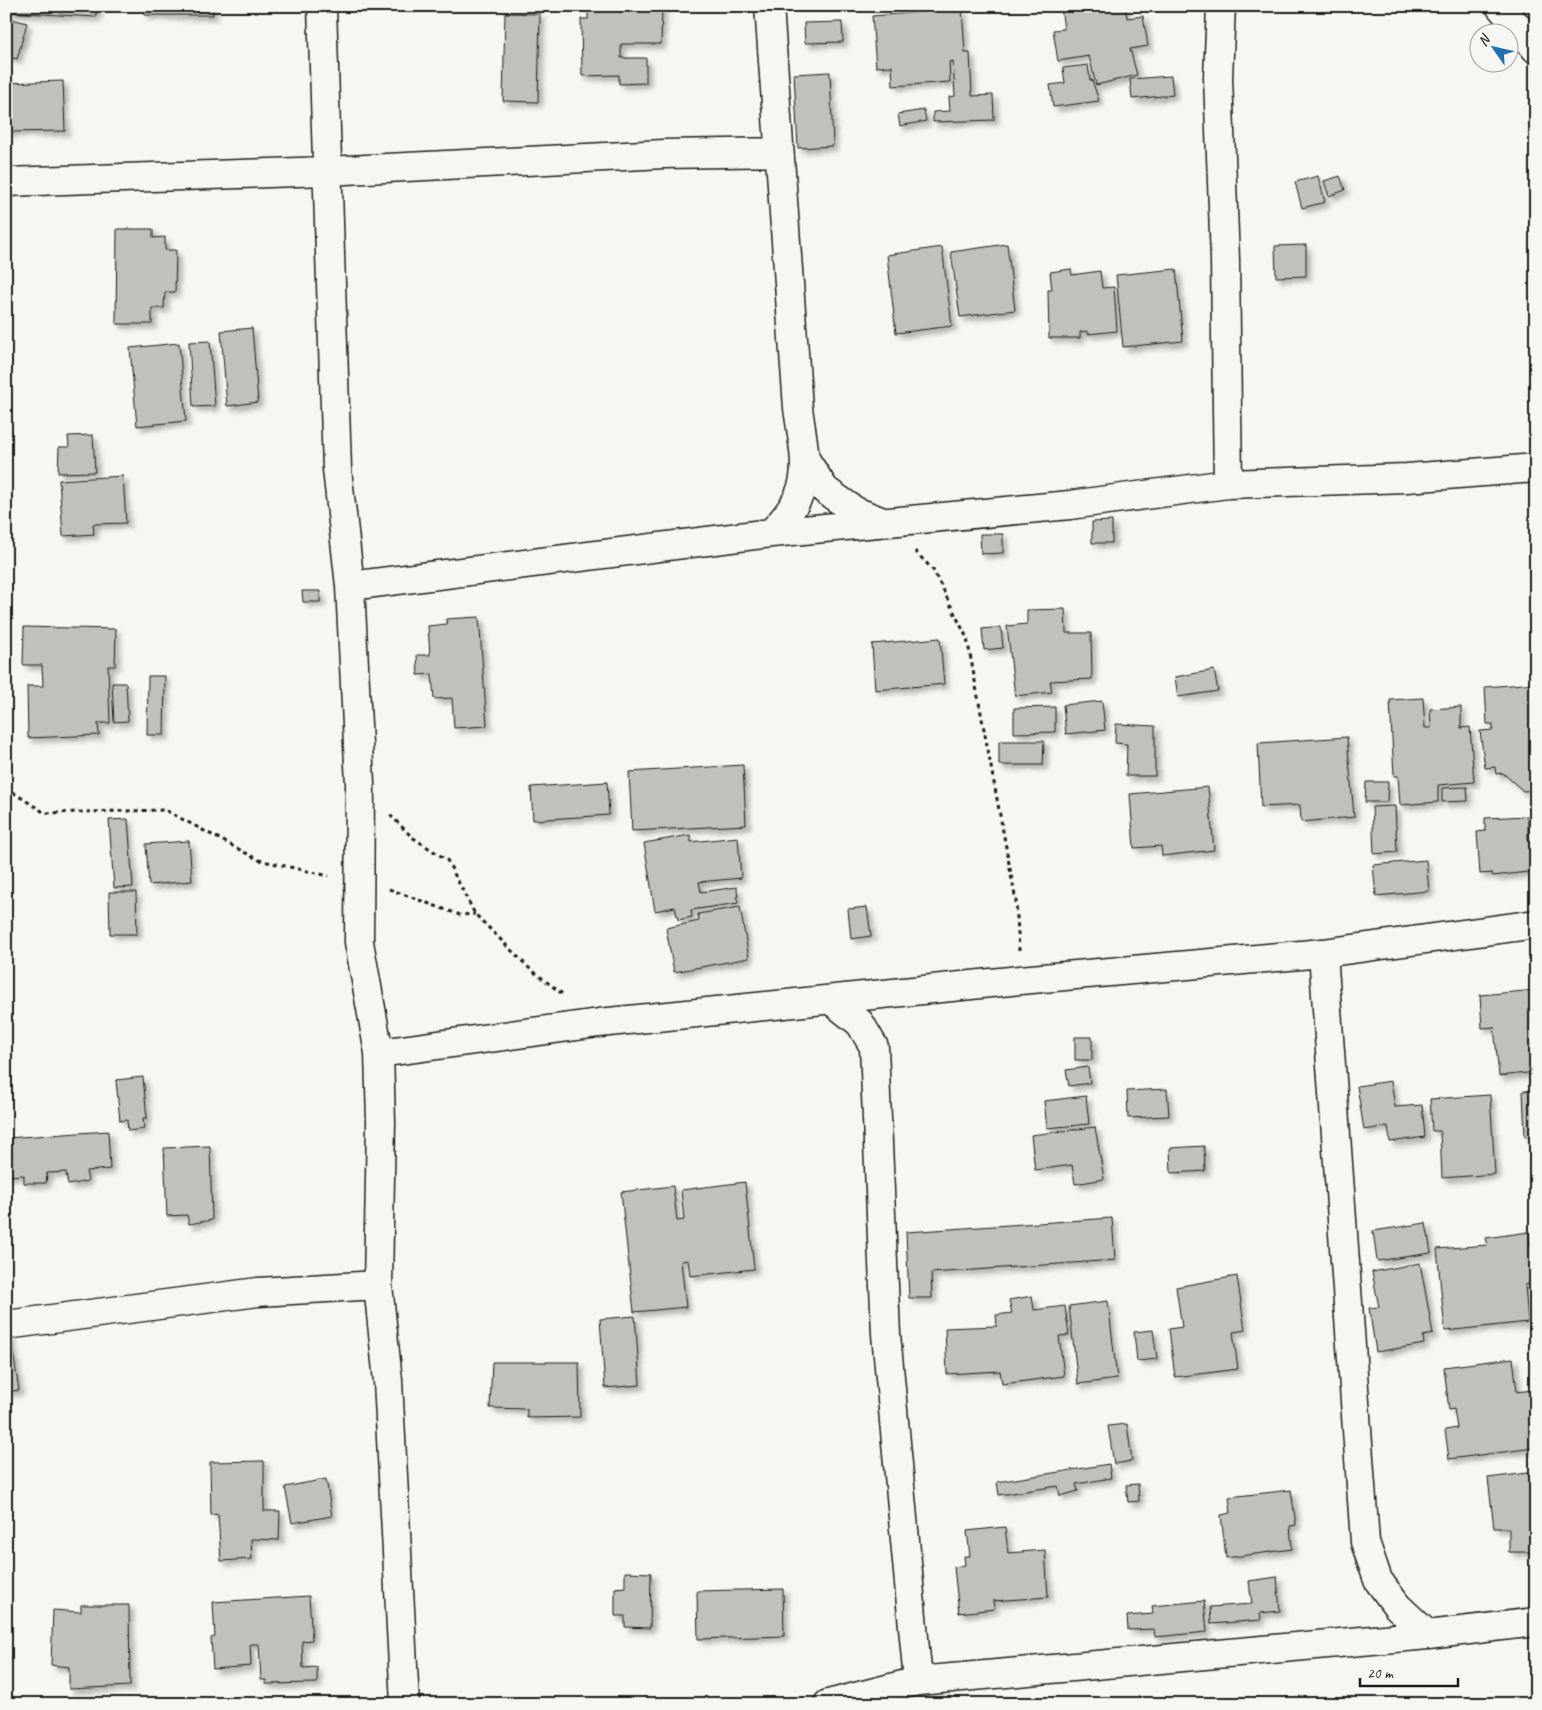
<svg xmlns="http://www.w3.org/2000/svg" width="1542" height="1710" viewBox="0 0 1542 1710" font-family="Caveat,sans-serif">
<defs>
<filter id="shadow"><feDropShadow dx="4.5" dy="4.5" stdDeviation="2.5" flood-color="#0004"/></filter>
</defs>
<rect width="100%" height="100%" fill="#f6f6f2"/>
<filter id="ink" filterUnits="userSpaceOnUse"><feTurbulence type="fractalNoise" baseFrequency=".02" numOctaves="2"/><feDisplacementMap in="SourceGraphic" scale="10" xChannelSelector="R" yChannelSelector="G"/><feConvolveMatrix kernelMatrix="1 2 1 2 8 2 1 2 1" color-interpolation-filters="sRGB"/></filter>
<g filter="url(#ink)">
<path fill="#c0c0bd" stroke="#1c1c1c" filter="url(#shadow)" d="M7,6H97L96,17L6,12Z
M144,6H213V15H144Z
M588,6H662L661,44H621V58H646V83L619,84V75L582,76L581,19H588Z
M1125,6L1127,18L1143,16L1148,46L1130,49L1137,75L1096,85L1089,56L1058,61L1053,30L1064,29L1061,7Z
M962,9L965,53H970L972,96L993,95L994,120L933,122V112L950,111L949,97L955,96L953,61L949,62L950,82L893,86L892,66L876,67L872,16Z
M505,13L540,14L538,102L503,101Z
M8,18L27,23L17,59L6,56Z
M842,22L843,42L805,43L804,23Z
M1088,65L1090,80H1092L1099,101L1053,107L1050,85L1065,83L1063,68Z
M830,72L833,146L798,148L794,74Z
M1171,76L1173,95L1132,99L1130,79Z
M63,81L65,131L6,132V83Z
M924,110L926,121L900,126L898,114Z
M1318,176L1325,202L1302,208L1295,182Z
M1340,176L1345,190L1329,196L1324,181Z
M117,229H153V238L165,237V250H176L175,292H165L164,308H152V324H116Z
M1007,244L1015,310L960,317L951,252Z
M1306,245V276L1276,277L1275,246Z
M942,247L952,326L896,333L887,255Z
M1071,269L1072,275L1100,271L1102,288L1114,287L1117,331L1088,334V331L1080,332V338H1049L1048,290H1052L1050,272Z
M1176,269L1183,341L1123,347L1116,275Z
M252,328L258,402L227,406L221,331Z
M210,341L215,406L193,407L189,342Z
M179,343L186,421L137,426L130,348Z
M93,435L95,472L58,473L59,447H69L68,436Z
M123,476L126,523L93,524L94,534L63,536L59,480Z
M1112,521V543H1092V522Z
M980,534H1003V553L981,554Z
M302,591H320V602H303Z
M1065,609L1066,633H1091L1092,679L1050,681L1052,692L1015,696L1007,626L1027,624V610Z
M479,617L487,726L454,728L452,698L434,699L432,674L418,675L417,655H430L428,626L447,624L446,619Z
M24,627L116,629L115,666H108L110,723H98L99,735L28,738L27,686H43L42,665H23Z
M1001,627L1003,648L984,650L982,629Z
M940,638L944,684L875,690L872,644Z
M1214,670L1218,691L1178,697L1175,677Z
M148,676H165L164,735H147Z
M112,683H126L128,721L114,722Z
M1536,683V790L1523,791L1503,773L1496,774L1495,767L1485,768L1480,731L1493,730V724H1487L1485,687Z
M1423,698L1425,728H1431L1430,709L1461,707V728L1470,727L1474,782L1438,785V802L1400,805L1398,776H1394L1390,700Z
M1102,701L1105,730L1066,734L1063,705Z
M1055,707V732L1014,733V708Z
M1116,724L1155,726V776H1126L1127,744L1115,743Z
M1347,737L1354,817L1301,822L1300,805L1261,807L1258,743Z
M999,741H1044L1043,765H999Z
M743,765L746,825L632,831L629,772Z
M607,782L609,815L533,820L531,787Z
M1366,782H1388L1387,802H1365Z
M1208,787L1214,850L1162,856L1161,846L1134,848L1130,794Z
M1467,787L1468,801L1442,802V788Z
M1395,806L1397,852L1374,854L1372,807Z
M1528,816V840L1535,839L1536,871L1493,876L1492,873L1480,874L1477,832L1485,831V818Z
M128,819L133,887L114,888L109,820Z
M690,835L691,842L738,837L741,878L699,882L701,892L737,887L738,903L691,910L692,917L678,920L675,907L655,911L644,843Z
M189,841L192,881L149,885L146,844Z
M1426,860L1429,891L1376,896L1373,865Z
M109,892H136L137,934H110Z
M740,907L749,958L674,972L666,928L699,921L698,914Z
M867,907L871,936L851,939L848,909Z
M1536,990V1072L1499,1076L1494,1027L1482,1028L1480,995Z
M1075,1037H1092V1060H1075Z
M1088,1067L1090,1083L1069,1086L1066,1070Z
M143,1077L147,1118H143L144,1129L128,1131L127,1120L120,1121L116,1080Z
M1391,1081L1395,1107L1422,1105L1425,1137L1390,1142L1388,1126L1364,1130L1357,1086Z
M1167,1089L1169,1116L1128,1118L1127,1091Z
M1536,1090V1136L1525,1137L1523,1091Z
M1490,1095L1495,1174L1442,1178L1440,1131H1432L1430,1099Z
M1086,1096L1089,1124L1047,1128L1044,1101Z
M1095,1127L1104,1179L1075,1184L1072,1165L1035,1170L1031,1135Z
M108,1131L110,1169L86,1171L88,1181L68,1185L66,1172L47,1173L46,1183H24V1175L6,1176V1138Z
M210,1146L212,1220L189,1224L187,1215L167,1216L164,1148Z
M1204,1146L1205,1171L1171,1173L1170,1148Z
M745,1182L754,1269L690,1276L688,1260L681,1261L686,1307L634,1312L621,1192L673,1186L677,1221L684,1220L681,1190Z
M1112,1218L1115,1260L931,1273L932,1298H909L906,1232Z
M1426,1223L1431,1253L1377,1261L1373,1231Z
M1529,1232L1536,1283L1525,1285L1528,1322L1445,1331L1437,1249L1487,1245L1485,1238Z
M1420,1263L1433,1334L1423,1336L1424,1344L1376,1352L1369,1308L1379,1307L1372,1272Z
M1237,1276L1245,1330L1233,1332L1238,1369L1175,1377L1169,1329L1182,1327L1176,1287Z
M1032,1296L1034,1310L1065,1306L1069,1335L1059,1336L1064,1376L1002,1384L1000,1371L947,1374L945,1328L997,1326L996,1315L1012,1313L1009,1300Z
M1108,1301L1117,1379L1078,1384L1069,1306Z
M635,1316L640,1385L605,1388L600,1319Z
M1153,1330L1157,1359L1137,1361L1134,1332Z
M10,1333L19,1390L6,1392V1334Z
M1513,1358L1517,1392L1532,1390L1534,1448L1449,1459L1445,1430L1457,1428L1454,1409L1449,1410L1444,1367Z
M492,1362H579L580,1417L527,1418V1409L490,1408Z
M1127,1424L1132,1461L1114,1464L1108,1426Z
M264,1461V1511H280L279,1540L251,1539L252,1559L221,1561L218,1514L211,1515L210,1462Z
M1109,1464L1111,1478L1076,1484L1078,1491L1060,1496L1058,1486L999,1495L997,1482Z
M1536,1472V1552H1509V1528H1494L1488,1478Z
M326,1479L332,1516L292,1523L285,1487Z
M1138,1484L1139,1501L1128,1502L1126,1485Z
M1291,1490L1296,1525L1290,1526L1292,1549L1226,1558L1221,1515L1231,1513L1229,1497Z
M1005,1527L1008,1553L1045,1550L1048,1597L993,1601L994,1609L959,1613L954,1567L965,1565L964,1556H970L967,1531Z
M625,1572L651,1573L650,1628L625,1627V1616H615V1588L625,1587Z
M1277,1577L1280,1611L1260,1613L1261,1620L1211,1624L1210,1607L1252,1604L1249,1581Z
M783,1589L784,1636L698,1639L697,1591Z
M309,1596L312,1640L302,1641L303,1668L317,1667V1683L266,1684V1680H261L259,1644H250L251,1666L213,1669L211,1638L215,1637L213,1602Z
M1204,1601L1207,1632L1155,1637L1154,1629L1128,1630L1127,1616L1153,1614L1152,1606Z
M81,1605H129L130,1686L69,1689V1667L51,1665L53,1610L81,1612Z"/>
<g fill="none" stroke-linecap="round" stroke-linejoin="round">
<g stroke="#1c1c1c" stroke-width="31">
<path id="minor" d="M322,6L337,469L350,586L360,784L359,942L379,1053L381,1122L378,1285L388,1381L405,1704
M769,6L798,408C806,466 816,488 771,533
M1221,6L1218,78L1225,260L1228,484
M1500,6L1536,49
M6,182L326,171L664,154L779,152
M805,459L825,490L855,511L883,522
M350,586L771,533L1070,505L1228,484L1407,478L1536,468
M1323,953L1365,1542L1378,1580L1397,1606L1428,1635
M831,1000L860,1023L874,1047L886,1334L918,1681
M379,1053L599,1023L1020,980L1323,953L1536,924
M6,1325L258,1292L378,1285
M828,1704L918,1681L1428,1635L1536,1622"/>
</g>
<path stroke="#1c1c1c" stroke-width="3" stroke-dasharray="4 4" stroke-linecap="butt" d="M915,551L933,570L967,638L1016,901L1019,950
M6,788L45,813L165,810L259,860L329,876
M390,815L412,837L447,860L475,914L529,968L565,996
M389,889L460,915L475,914"/>
<use href="#minor" stroke="#f6f6f2" stroke-width="28"/>
</g>
</g>
<rect width="1542" height="1710" fill="none" stroke="#f6f6f2" stroke-width="25"/>
<rect x="12" y="12" width="1517" height="1685" fill="none" stroke="#1c1c1c" stroke-width="2" filter="url(#ink)"/>
<g transform="translate(1494 48) rotate(304)"><circle r="24" fill="#f6f6f2" stroke="#9f9f9c"/>
<path d="M0-4L9 19L0 12L-9 19Z" fill="#1f6fb2"/>
<text y="-8" font-size="14" font-weight="bold" text-anchor="middle" fill="#1c1c1c">N</text>
</g>
<path d="M1360 1678v8h98v-8" fill="none" stroke="#1c1c1c" stroke-width="2.5"/>
<text x="1367" y="1678" font-size="15" fill="#1c1c1c" stroke="#f6f6f2" stroke-width="4" paint-order="stroke">20 m</text>
</svg>
